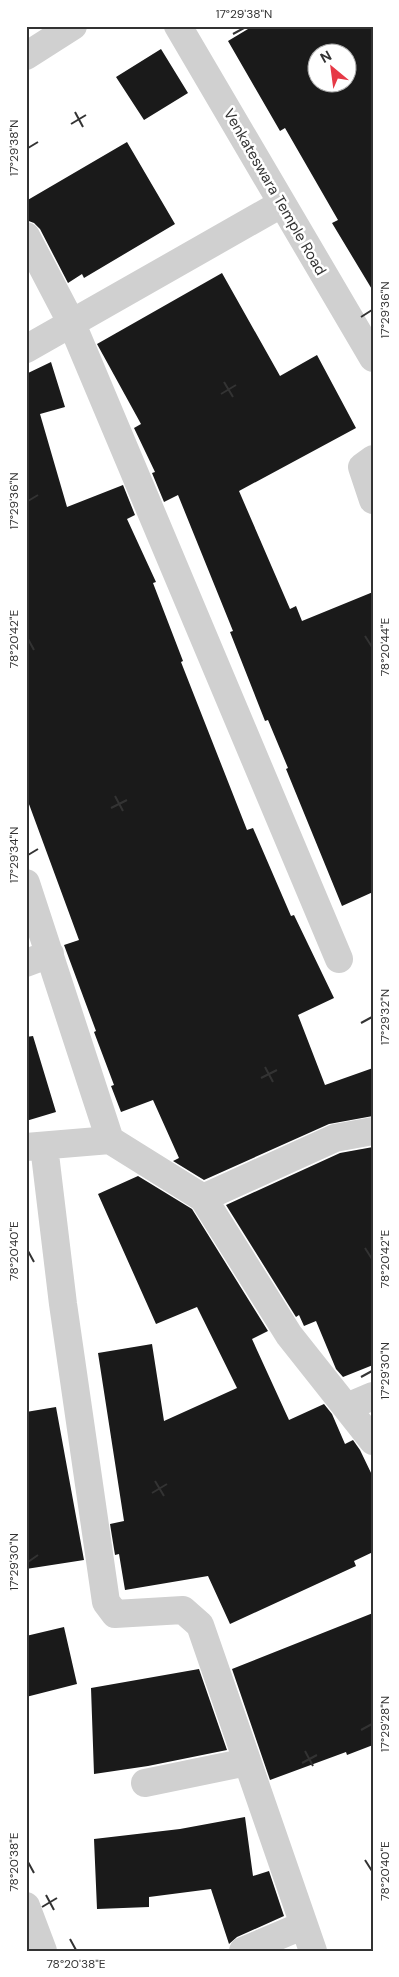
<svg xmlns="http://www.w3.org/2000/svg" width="399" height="1977" viewBox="0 0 399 1977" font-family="'DM Sans',sans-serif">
<rect width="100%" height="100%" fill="#fff"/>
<path fill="#1a1a1a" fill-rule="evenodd" d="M253,26H373V291L332,223L338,220L285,128L280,131L228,41ZM316,52H346V82H316Z
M161,49L188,93L144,120L116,77Z
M127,142L175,224L84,278L82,274L68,283L40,229L34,223L26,220V201Z
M222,273L280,376L317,355L356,428L239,491L290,609L296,606L302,621L373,592V892L342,906L286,769L288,768L268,720L265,721L230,632L233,631L178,495L164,502L152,473L155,472L134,428L141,424L97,344Z
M51,362L65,407L40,414L67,507L123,485L135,515L127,519L156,582L153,583L183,661L181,662L247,830L253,828L291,916L294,915L334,998L298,1015L325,1085L373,1068V1116L329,1124L204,1180L173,1161L179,1158L153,1100L121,1112L111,1086L114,1085L94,1032L96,1031L64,945L79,940L26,796V374Z
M33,1036L56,1112L26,1121V1037Z
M373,1147V1365L343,1377L336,1369L316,1321L304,1326L299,1315L296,1317L226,1205L340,1153Z
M138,1176L192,1209L268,1331L252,1339L289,1420L324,1404L332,1414L345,1444L353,1440L360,1450L373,1477V1552L354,1561L356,1566L230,1624L208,1576L125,1590L119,1554L115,1555L110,1524L124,1521L98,1353L152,1344L164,1421L237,1388L197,1307L156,1324L98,1194Z
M56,1407L84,1560L26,1569V1412Z
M373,1613V1745L347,1755L346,1752L270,1780L232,1669Z
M64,1627L77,1684L26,1697V1636Z
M199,1669L227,1750L148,1766L94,1774L91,1688Z
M245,1817L253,1876L269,1871L284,1916L237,1937L229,1944L211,1889L149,1897V1907L97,1909L94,1839L180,1829Z"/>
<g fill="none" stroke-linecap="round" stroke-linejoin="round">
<path stroke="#d0d0d0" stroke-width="28" d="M178,26L373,358
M26,56L73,26
M26,236L72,324L339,959
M26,349L281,204
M373,459L362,467L373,500
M26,883L110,1140
M26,963L50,954
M44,1146L63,1304L106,1602L115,1614L183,1610L200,1625L313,1951
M26,1147L110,1140L203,1198L289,1335L373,1441
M203,1198L335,1138L373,1131
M347,1407L373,1396
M145,1783L247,1762
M26,1906L43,1951
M243,1951L304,1925"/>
</g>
<path fill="none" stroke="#333" stroke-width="2" d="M233,34L244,28M75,112L83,127M71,124L86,115M28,148L38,142M361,317L372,310M224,382L233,397M221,394L236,385M28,501L38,495M365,636L372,647M28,639L34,650M115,796L123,811M111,808L127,800M28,855L38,849M361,1023L372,1017M265,1067L273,1082M261,1078L277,1070M365,1248L372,1259M28,1251L34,1262M361,1377L372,1371M155,1481L164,1496M152,1493L167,1484M28,1562L38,1555M361,1730L372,1724M305,1751L313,1766M302,1763L317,1755M365,1860L372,1871M28,1862L34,1873M46,1895L54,1910M42,1907L57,1898M70,1939L76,1950"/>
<g text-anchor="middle" stroke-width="5" stroke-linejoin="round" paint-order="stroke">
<g font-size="15" fill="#333" stroke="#fff">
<text transform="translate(275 192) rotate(60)" y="5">Venkateswara Temple Road</text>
</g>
</g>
<rect width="399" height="1977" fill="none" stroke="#ffffff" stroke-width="55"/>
<g transform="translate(332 68) rotate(331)"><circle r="24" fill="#ffffff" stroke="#adadad"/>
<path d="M0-4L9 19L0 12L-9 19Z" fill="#e63946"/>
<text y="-8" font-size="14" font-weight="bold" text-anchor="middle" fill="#333333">N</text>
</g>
<rect x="28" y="28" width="344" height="1922" fill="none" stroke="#333" stroke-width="2"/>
<g font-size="12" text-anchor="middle" fill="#333">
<text x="244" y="18">17°29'38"N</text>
<text transform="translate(14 148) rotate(-90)" y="4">17°29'38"N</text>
<text transform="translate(385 310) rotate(-90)" y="4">17°29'36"N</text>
<text transform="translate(14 501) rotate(-90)" y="4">17°29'36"N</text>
<text transform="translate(14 639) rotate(-90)" y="4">78°20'42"E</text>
<text transform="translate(385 647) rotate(-90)" y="4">78°20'44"E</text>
<text transform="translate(14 855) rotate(-90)" y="4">17°29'34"N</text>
<text transform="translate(385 1017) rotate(-90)" y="4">17°29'32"N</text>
<text transform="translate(14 1251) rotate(-90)" y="4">78°20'40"E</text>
<text transform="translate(385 1259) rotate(-90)" y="4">78°20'42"E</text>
<text transform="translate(385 1371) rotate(-90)" y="4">17°29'30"N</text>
<text transform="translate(14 1562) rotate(-90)" y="4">17°29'30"N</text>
<text transform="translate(385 1724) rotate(-90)" y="4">17°29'28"N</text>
<text transform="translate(14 1862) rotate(-90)" y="4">78°20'38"E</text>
<text transform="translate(385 1871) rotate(-90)" y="4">78°20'40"E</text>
<text x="76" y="1968">78°20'38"E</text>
</g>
</svg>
